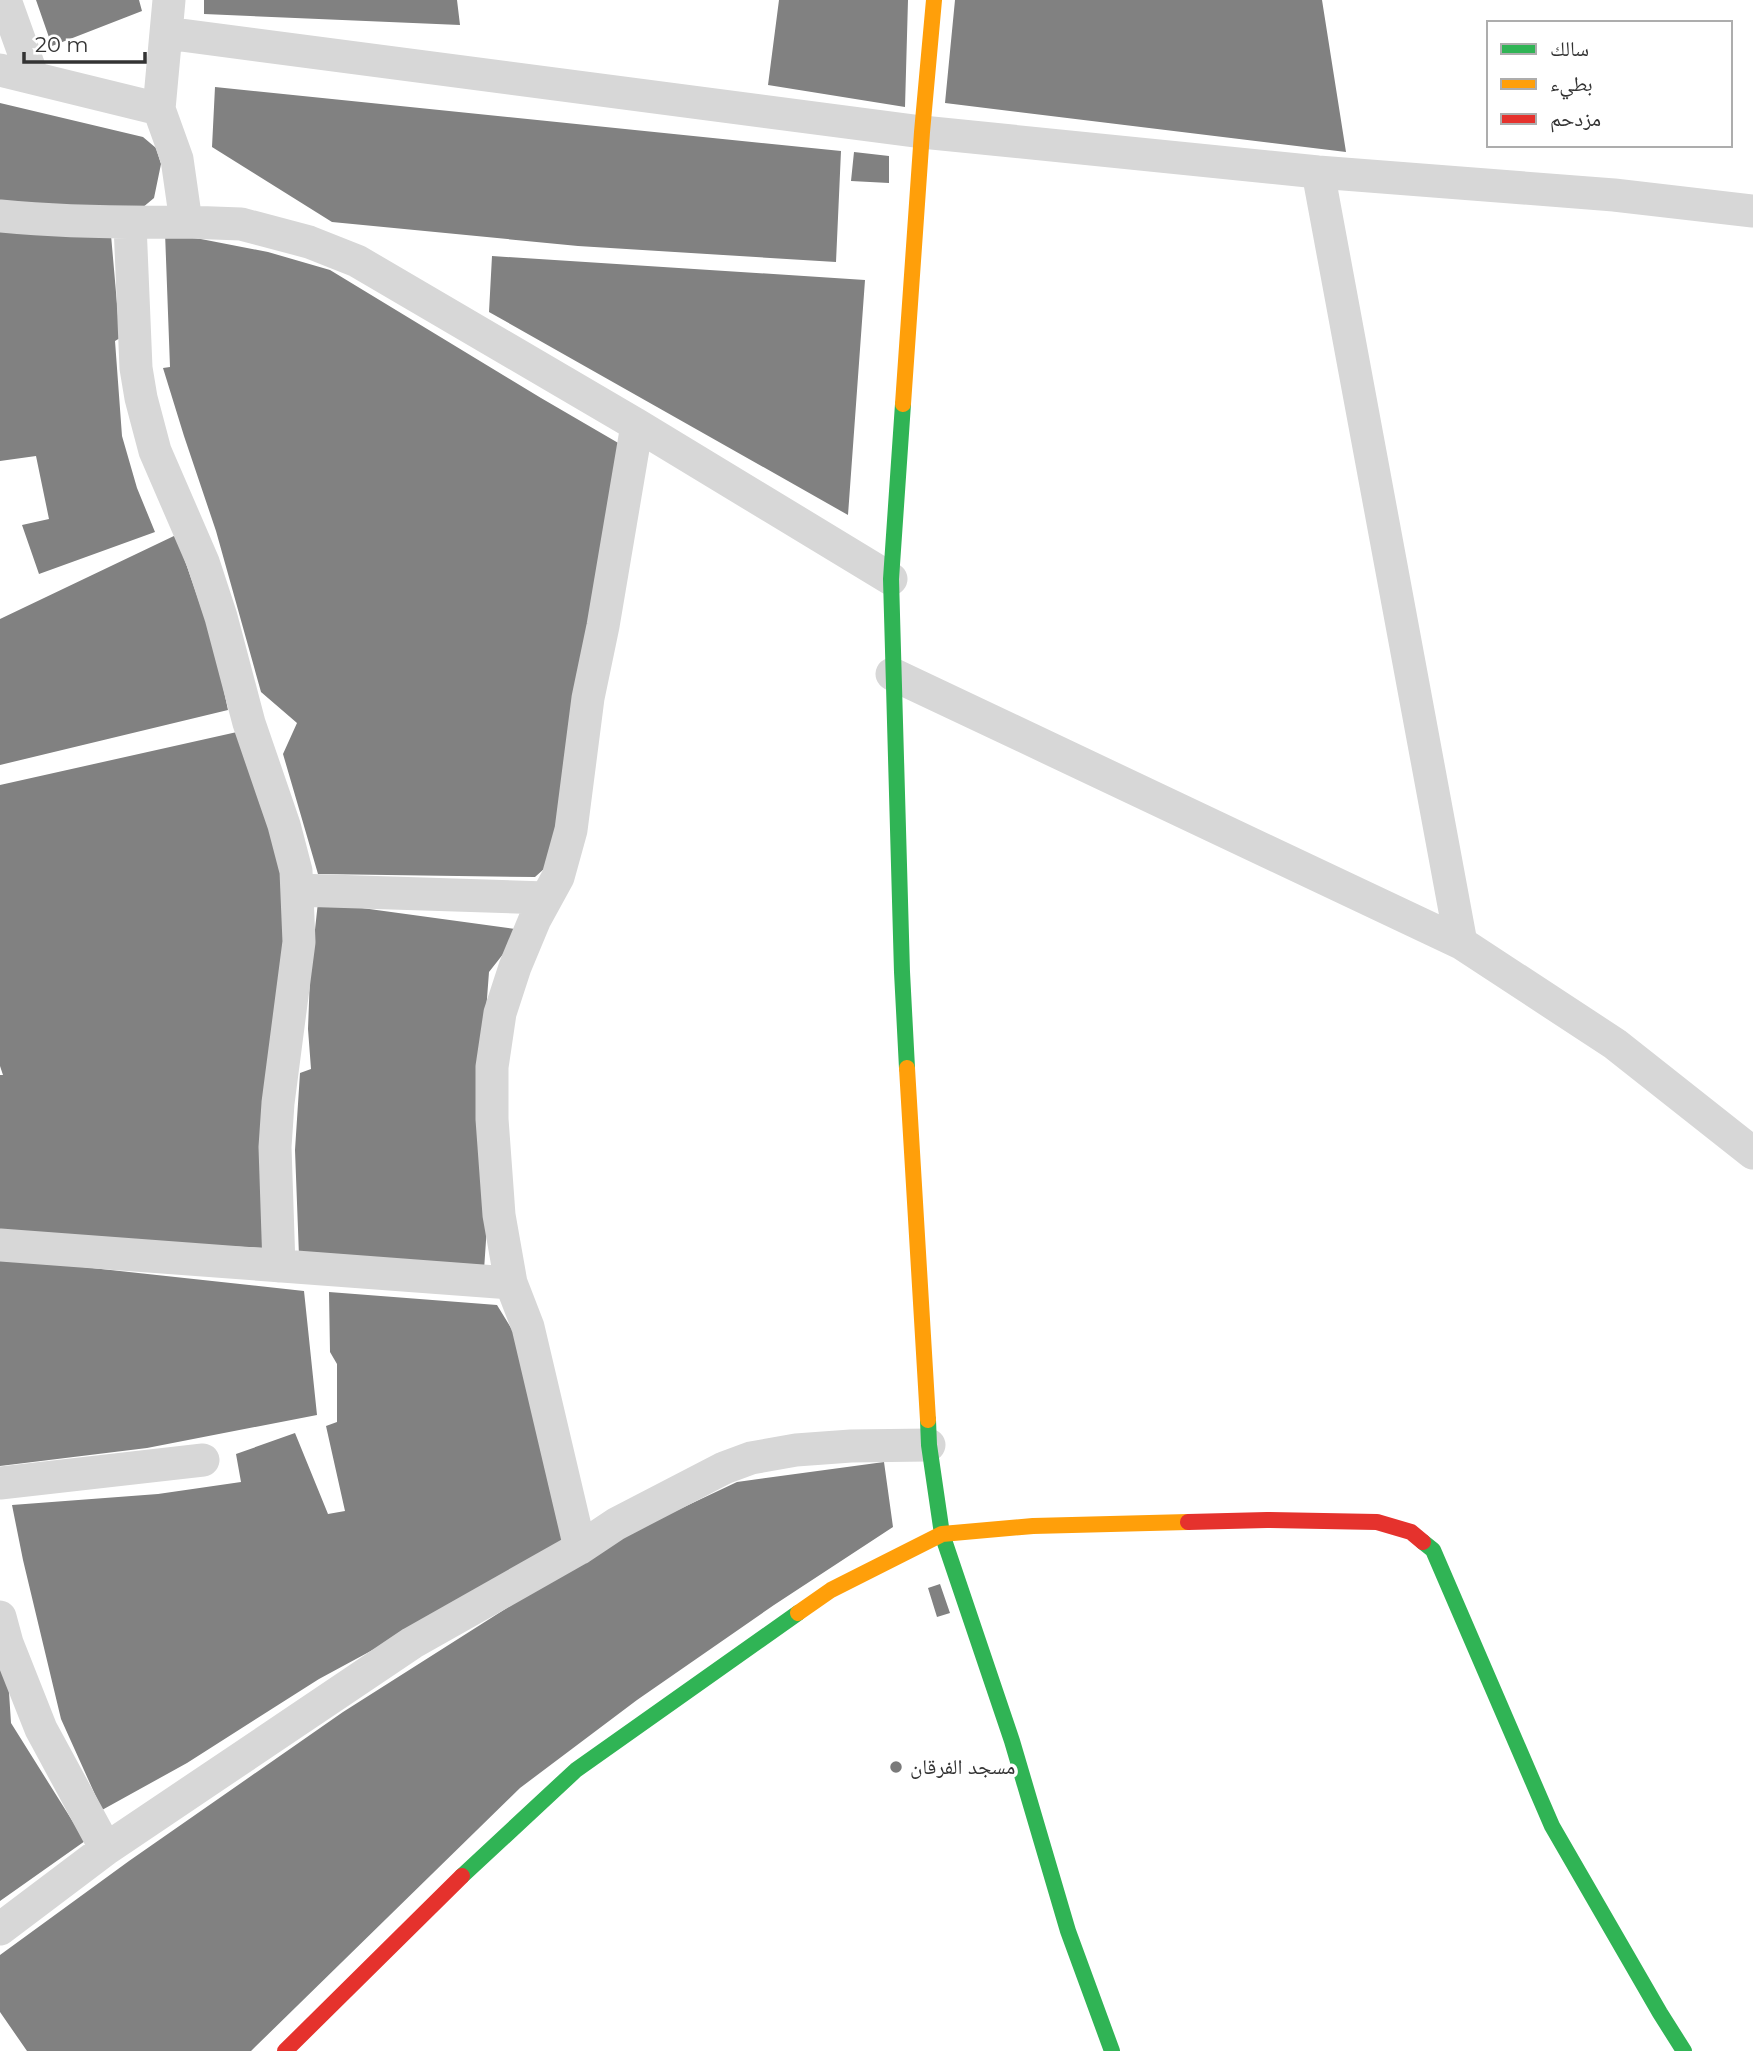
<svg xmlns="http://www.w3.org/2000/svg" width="1753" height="2051" viewBox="0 0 1753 2051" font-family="Montserrat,'Noto Naskh Arabic',sans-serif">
<rect width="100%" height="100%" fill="#fff"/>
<path fill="#818181" d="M36,0H139L142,11L52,46Z
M204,0H457L460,25L204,14Z
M779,0H908L905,107L768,85Z
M955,0H1322L1346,152L945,103Z
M215,87L841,151L836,262L578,246L332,222L212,147Z
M0,103L143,137L156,148L161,164L154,198L130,218L0,204Z
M854,152L889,156V183L851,181Z
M0,231L111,235L120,338L115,341L122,436L137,488L155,532L39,574L22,525L49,519L36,456L0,461Z
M165,232L268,252L330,270L541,398L620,444L555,859L535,877L318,874L283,754L297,723L261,692L216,531L184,436L163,368L170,367Z
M492,256L865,280L848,515L489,312Z
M176,535L214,644L228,710L0,765V619Z
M237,732L287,878L267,1248L0,1236V1075H3L0,1066V785Z
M318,902L522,930L489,972L483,1051L488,1211L484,1270L299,1256L295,1150L300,1073L311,1069L308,1029L310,976Z
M0,1258L304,1291L317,1415L147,1448L0,1466Z
M329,1292L497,1305L522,1346L564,1542L454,1606L319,1679L187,1763L102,1810L61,1719L23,1560L12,1505L158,1494L241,1482L236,1454L295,1433L328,1514L345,1511L326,1426L337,1422V1364L330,1352Z
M884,1462L893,1527L774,1605L637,1700L520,1788L251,2051H27L0,2012V1955L129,1861L343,1712L614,1540L737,1482Z
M940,1584L950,1613L937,1617L928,1588Z
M0,1657L8,1677L11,1723L85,1841L0,1901Z"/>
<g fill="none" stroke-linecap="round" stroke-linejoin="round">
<path stroke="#d7d7d7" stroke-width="33" d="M5,0L33,78
M169,0L159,109L177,159L186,222L241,224L309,242L357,261L637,425L891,579
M166,33L922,132L1318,172L1614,195L1753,211
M0,70L159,109
M1318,172L1461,943
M0,216C63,222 122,223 186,222
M130,224L136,368L141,398L155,451L203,562L221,617L249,723L284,825L296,871L299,942L278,1103L275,1147L279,1266
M892,674L1461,943L1615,1044L1753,1153
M297,890L546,898
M0,1245L511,1283
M0,1483L203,1460
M580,1548L528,1327L511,1283L499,1215L492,1119V1067L500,1013L515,967L535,919L558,877L571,830L588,698L603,626L637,425
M0,1617L7,1643L41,1729L106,1849
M0,1929L106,1849L412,1643L580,1548L616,1524L724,1468L751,1458L796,1450L851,1446L929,1445"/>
<path stroke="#30b455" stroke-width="16" d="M903,404L891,579L902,972L907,1068
M928,1420L929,1445L942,1534L1012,1741L1068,1931L1112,2051
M1423,1542L1433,1550L1552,1826L1660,2013L1684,2051
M462,1876L576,1770L798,1613"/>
<path stroke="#ff9f0a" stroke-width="16" d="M903,404L922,132L934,0
M907,1068L928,1420
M798,1613L831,1590L942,1534L1033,1526L1188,1522"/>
<path stroke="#e5322d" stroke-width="16" d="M1188,1522L1267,1520L1377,1522L1411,1532L1423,1542
M285,2051L462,1876"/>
</g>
<circle fill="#7a7a7a" stroke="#fff" stroke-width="2.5" cx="896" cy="1767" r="7"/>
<g text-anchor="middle" stroke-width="7" stroke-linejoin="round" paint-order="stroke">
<g font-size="21" fill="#333" stroke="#fff" text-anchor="start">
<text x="910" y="1774">مسجد الفرقان</text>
</g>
</g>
<rect x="1487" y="21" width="245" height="126" fill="#ffffff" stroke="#adadad" stroke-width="2"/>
<rect x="1501" y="44" width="35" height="10" fill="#30b455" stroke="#adadad" stroke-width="2"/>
<text x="1550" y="56" font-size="21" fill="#333333">سالك</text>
<rect x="1501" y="79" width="35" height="10" fill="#ff9f0a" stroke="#adadad" stroke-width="2"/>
<text x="1550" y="91" font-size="21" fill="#333333">بطيء</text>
<rect x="1501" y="114" width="35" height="10" fill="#e5322d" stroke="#adadad" stroke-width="2"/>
<text x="1550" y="126" font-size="21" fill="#333333">مزدحم</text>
<path d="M24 52v10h121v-10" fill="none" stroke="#333333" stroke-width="3.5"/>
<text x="35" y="52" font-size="21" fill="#333333" stroke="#ffffff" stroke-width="5" paint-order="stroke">20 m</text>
</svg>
